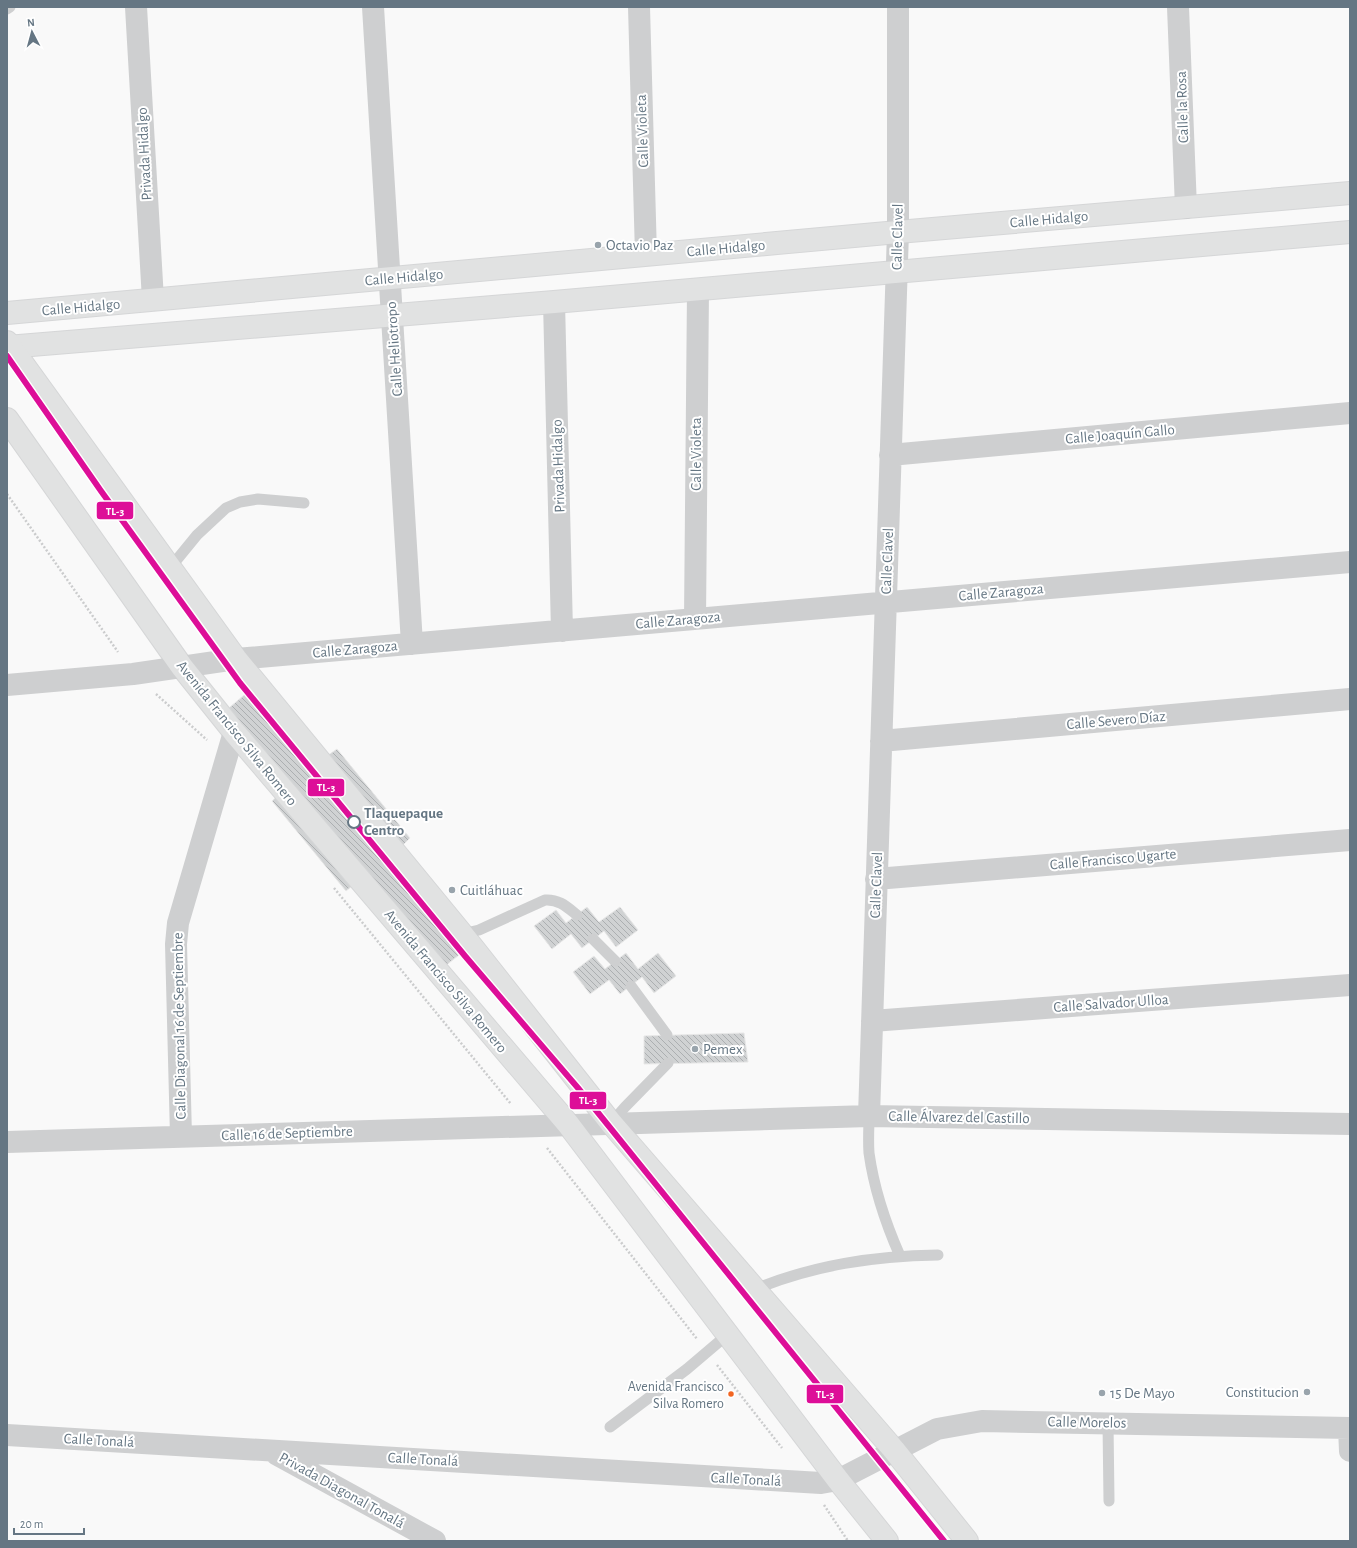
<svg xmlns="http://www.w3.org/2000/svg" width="1357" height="1548" viewBox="0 0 1357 1548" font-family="'Alegreya Sans',sans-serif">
<defs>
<pattern id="building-back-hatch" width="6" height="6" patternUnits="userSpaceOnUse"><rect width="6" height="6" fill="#d0d2d3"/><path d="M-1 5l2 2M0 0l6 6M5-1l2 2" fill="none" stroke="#acafb1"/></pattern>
</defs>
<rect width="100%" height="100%" fill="#f9f9f9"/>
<path fill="url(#building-back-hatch)" stroke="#e8e8e8" d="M263,679L327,756L337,749L410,838L400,848L478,940L435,974L358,881L346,891L272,801L284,790L223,713Z
M587,907L599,922L620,907L638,930L616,947L604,931L582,948L571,934L552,949L534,926L556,910L566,923Z
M626,953L638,969L658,953L676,976L654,993L642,977L620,994L609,980L590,994L573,972L594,956L605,969Z
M744,1033L748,1062L644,1064V1036Z"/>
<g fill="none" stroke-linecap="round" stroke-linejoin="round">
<g stroke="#d5d6d7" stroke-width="24">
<path id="secondary" d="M7,313L898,232L1350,193
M7,347L554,302L1350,232"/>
</g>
<g stroke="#d5d6d7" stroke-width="24">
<path id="primary" d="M7,342L236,659L462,934L611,1123L894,1450L967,1541
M7,419L182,667L234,732L568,1124L838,1480L887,1541"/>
</g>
<path stroke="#cbcccd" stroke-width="2.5" stroke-dasharray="2 2" stroke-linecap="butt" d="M7,494L118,652
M156,694L207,740
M334,888L511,1104
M547,1148L697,1339
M717,1365L782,1448
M824,1505L848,1541"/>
<path stroke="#cecfd0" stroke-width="11" d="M7,9L10,7
M170,568L197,535L226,508L240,502L258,499L304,503
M462,934L479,930L545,900C559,899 567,907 577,915
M593,939L615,961
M631,986L667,1035
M869,1116C869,1128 868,1140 869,1153C874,1189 885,1222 900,1256
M611,1123L625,1107L668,1063
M755,1289C815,1265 873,1256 938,1255
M1108,1423L1109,1501
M610,1427L687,1369L727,1335"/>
<path stroke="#cecfd0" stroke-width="22" d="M136,7L153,300
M373,7L412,644
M639,7L646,255
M1178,7L1186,208
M554,302L562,631
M890,455L1350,413
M695,619L698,290
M7,685L133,674L236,659L1350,562
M881,741L1350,699
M876,879L1350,840
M872,1021L1350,985
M869,1116L898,232V7
M181,1136L176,944L178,923L234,732
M7,1142L869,1116L1350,1124
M1349,1428L1350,1451
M7,1435L821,1483L838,1480L937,1429L982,1421L1350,1428
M276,1454L435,1541"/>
<use href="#secondary" stroke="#e1e2e2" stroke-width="22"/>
<use href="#primary" stroke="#e1e2e2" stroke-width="22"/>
<g stroke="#fff" stroke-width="9">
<path id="metro-1" d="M7,356L101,491L240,683L465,956L578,1088L944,1541"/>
</g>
<use href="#metro-1" stroke="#dd0e98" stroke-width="6"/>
</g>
<g fill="#99a4ac" stroke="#fff" stroke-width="1.5">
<circle cx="598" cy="245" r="4"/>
<circle cx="452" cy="890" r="4"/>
<circle cx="695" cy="1049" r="4"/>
<circle cx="1307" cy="1392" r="4"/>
<circle cx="1102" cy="1393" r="4"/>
</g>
<circle fill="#fff" stroke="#657683" stroke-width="2" cx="354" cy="822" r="6"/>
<circle fill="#f26522" stroke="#fff" stroke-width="1.5" cx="731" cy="1394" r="3.5"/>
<g text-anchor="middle" stroke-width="4" stroke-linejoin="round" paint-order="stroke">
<g font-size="14" fill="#657683" stroke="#fff" text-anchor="end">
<text x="724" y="1391">Avenida Francisco<tspan x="724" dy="17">Silva Romero</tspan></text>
</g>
<g font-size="15" fill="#657683" stroke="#fff">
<text transform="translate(1182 107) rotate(-92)" y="5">Calle la Rosa</text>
<text transform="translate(642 131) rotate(-92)" y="5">Calle Violeta</text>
<text transform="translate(144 154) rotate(-93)" y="5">Privada Hidalgo</text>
<text transform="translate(1049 219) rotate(-5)" y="5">Calle Hidalgo</text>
<text transform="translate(897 237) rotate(-89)" y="5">Calle Clavel</text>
<text transform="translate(726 248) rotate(-5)" y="5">Calle Hidalgo</text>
<text transform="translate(404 277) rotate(-5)" y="5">Calle Hidalgo</text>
<text transform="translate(81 307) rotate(-5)" y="5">Calle Hidalgo</text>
<text transform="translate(394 349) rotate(-94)" y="5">Calle Heliotropo</text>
<text transform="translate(1120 434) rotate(-5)" y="5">Calle Joaquín Gallo</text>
<text transform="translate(696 454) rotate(-90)" y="5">Calle Violeta</text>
<text transform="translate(558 466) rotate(-92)" y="5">Privada Hidalgo</text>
<text transform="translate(887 561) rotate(-88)" y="5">Calle Clavel</text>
<text transform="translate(1001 592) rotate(-5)" y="5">Calle Zaragoza</text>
<text transform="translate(678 620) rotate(-5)" y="5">Calle Zaragoza</text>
<text transform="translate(355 649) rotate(-5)" y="5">Calle Zaragoza</text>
<text transform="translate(1116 720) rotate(-5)" y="5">Calle Severo Díaz</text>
<text transform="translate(237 733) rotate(51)" y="5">Avenida Francisco Silva Romero</text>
<text transform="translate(1113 859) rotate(-5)" y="5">Calle Francisco Ugarte</text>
<text transform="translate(876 885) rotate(-88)" y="5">Calle Clavel</text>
<text transform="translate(446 981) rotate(50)" y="5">Avenida Francisco Silva Romero</text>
<text transform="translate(1111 1003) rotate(-4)" y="5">Calle Salvador Ulloa</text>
<text transform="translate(179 1026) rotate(-91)" y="5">Calle Diagonal 16 de Septiembre</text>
<text transform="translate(959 1117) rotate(1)" y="5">Calle Álvarez del Castillo</text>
<text transform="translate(287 1133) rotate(-2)" y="5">Calle 16 de Septiembre</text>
<text transform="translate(1087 1422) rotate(1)" y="5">Calle Morelos</text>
<text transform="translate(99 1440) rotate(3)" y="5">Calle Tonalá</text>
<text transform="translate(423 1459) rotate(3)" y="5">Calle Tonalá</text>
<text transform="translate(746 1479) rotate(3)" y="5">Calle Tonalá</text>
<text transform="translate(342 1490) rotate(29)" y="5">Privada Diagonal Tonalá</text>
</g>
<g font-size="15" fill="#657683" stroke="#fff" text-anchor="start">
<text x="606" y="250">Octavio Paz</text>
<text x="460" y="895">Cuitláhuac</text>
<text x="703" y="1054">Pemex</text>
<text x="1299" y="1397" text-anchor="end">Constitucion</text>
<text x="1110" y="1398">15 De Mayo</text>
</g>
<g font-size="15" font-weight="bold" fill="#657683" stroke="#fff" text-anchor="start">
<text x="364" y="818">Tlaquepaque<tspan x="364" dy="17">Centro</tspan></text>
</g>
</g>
<g stroke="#fff" stroke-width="1.5">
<rect x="96" y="501" width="38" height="19" rx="4" fill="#dd0e98"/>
<rect x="307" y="778" width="38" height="19" rx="4" fill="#dd0e98"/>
<rect x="569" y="1091" width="38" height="19" rx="4" fill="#dd0e98"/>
<rect x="806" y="1384" width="38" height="20" rx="4" fill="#dd0e98"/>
</g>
<g font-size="11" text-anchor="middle" font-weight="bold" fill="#fff">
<text x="115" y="515">TL-3</text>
<text x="326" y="791">TL-3</text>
<text x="588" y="1104">TL-3</text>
<text x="825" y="1398">TL-3</text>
</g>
<rect width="1357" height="1548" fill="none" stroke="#657683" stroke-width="16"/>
<g transform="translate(32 32) rotate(354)" stroke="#ffffff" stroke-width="3" paint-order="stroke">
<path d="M0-3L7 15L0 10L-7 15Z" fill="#657683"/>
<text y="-6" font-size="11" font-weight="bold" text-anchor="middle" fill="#657683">N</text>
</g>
<path d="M14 1528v6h70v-6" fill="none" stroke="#657683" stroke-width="2"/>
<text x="20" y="1528" font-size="12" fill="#657683" stroke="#ffffff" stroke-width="3" paint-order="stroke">20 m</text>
</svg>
